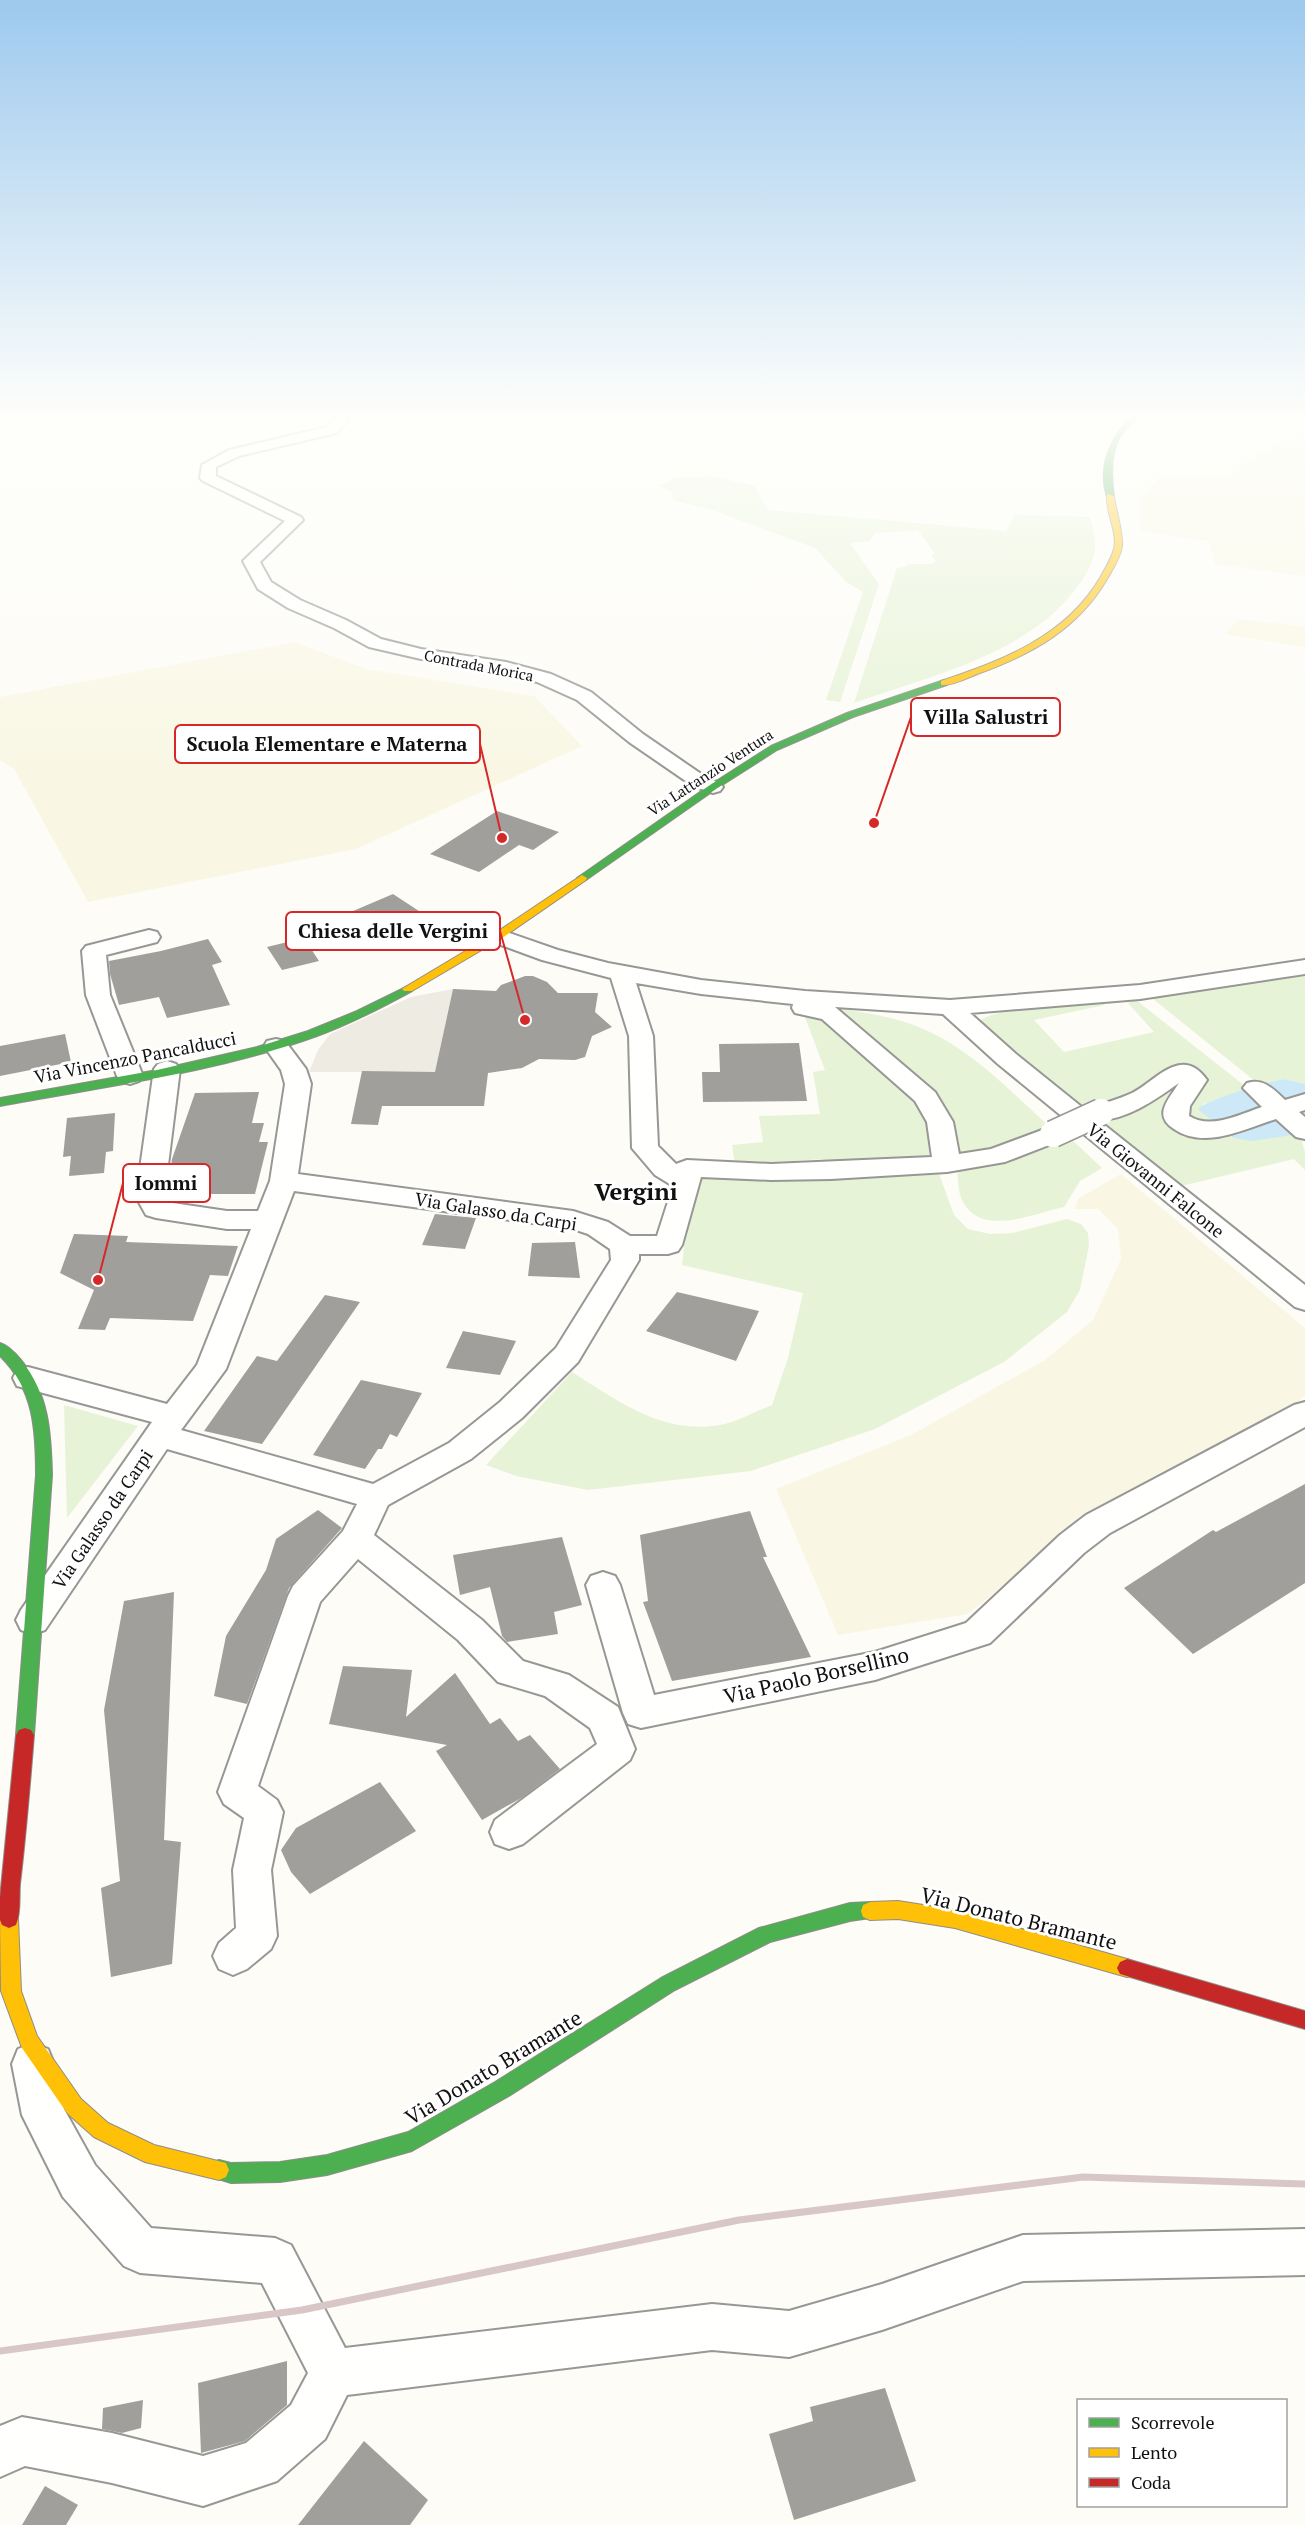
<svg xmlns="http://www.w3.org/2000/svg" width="1305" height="2525" font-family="'PT Serif',serif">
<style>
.farmland{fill:#f9f7e4}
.green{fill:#e7f3d7}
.plaza{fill:#edebe2}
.water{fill:#cde8f7}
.building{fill:#a19f9c}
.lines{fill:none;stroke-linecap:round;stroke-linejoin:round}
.street-casing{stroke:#979795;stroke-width:4}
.fast-casing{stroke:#8e8d8b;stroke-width:2}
.slow-casing{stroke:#8e8d8b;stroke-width:2}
.jam-casing{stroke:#8e8d8b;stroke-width:2}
.street{fill:#fffffe;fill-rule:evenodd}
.fast{fill:#4caf50;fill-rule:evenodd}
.slow{fill:#ffc107;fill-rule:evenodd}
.jam{fill:#c62828;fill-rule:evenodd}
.rail{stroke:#d9c6c7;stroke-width:7}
.street-bridge-casing{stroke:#979795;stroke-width:29;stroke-linecap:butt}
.street-bridge{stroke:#fffffe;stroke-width:26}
.labels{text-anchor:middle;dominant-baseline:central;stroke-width:6;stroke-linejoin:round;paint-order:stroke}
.far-street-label{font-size:15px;fill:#111;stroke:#fff}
.street-label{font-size:18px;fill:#111;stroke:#fff}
.near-street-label{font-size:21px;fill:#111;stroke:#fff}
.district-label{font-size:24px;font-weight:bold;fill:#111;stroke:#fff}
.leader{fill:none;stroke:#d62828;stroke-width:2}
.callout-dot{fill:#d62828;stroke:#fff;stroke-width:2}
.callout{fill:#fff;stroke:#d62828;stroke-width:2}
.callout-label{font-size:20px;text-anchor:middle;font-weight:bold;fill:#111}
</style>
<rect width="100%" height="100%" fill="#fdfcf7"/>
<!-- farmland -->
<path class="farmland" d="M 1305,428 L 1305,576 L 1215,564 L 1209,541 L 1140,531 L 1139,499 L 1158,479 L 1227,476 L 1241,469 L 1244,463 Z
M 1239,619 L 1305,627 L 1305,647 L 1225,634 Z
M 295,642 L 366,669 L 534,696 L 582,746 L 356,849 L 88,902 L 14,769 L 0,760 L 0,697 Z
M 1121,1174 L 1305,1328 L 1305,1395 L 1295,1405 L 1087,1517 L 968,1614 L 838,1635 L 776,1489 L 911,1435 L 1045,1360 L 1093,1320 L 1121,1259 L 1118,1229 L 1098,1209 L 1074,1209 L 1079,1198 Z"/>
<!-- green -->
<path class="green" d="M 711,476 L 755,486 L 768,510 L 1006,531 L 1015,515 L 1090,517 C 1092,526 1095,536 1095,545 C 1096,558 1086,576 1078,586 C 1028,655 931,675 854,703 L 897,568 L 904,567 L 909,564 L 932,564 L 936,561 L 931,555 L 935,554 L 918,530 L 875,533 L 869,541 L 850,543 L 879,584 L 840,702 L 826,700 L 863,592 L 846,582 L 815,548 L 715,511 L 673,500 L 672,492 L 659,486 L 675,478 Z
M 1305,974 L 1305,1084 L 1283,1079 L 1261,1086 L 1152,998 Z
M 1136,1000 L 1250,1090 L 1203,1104 L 1214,1123 L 1184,1121 L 1196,1073 L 1084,1113 L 978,1023 C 991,1006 1075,1004 1100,1002 L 1105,1005 L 1034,1020 L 1064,1052 L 1154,1032 L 1128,1003 Z
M 835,1008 C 862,1012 890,1016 916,1026 C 970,1047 1010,1091 1052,1129 L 996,1153 L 949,1160 L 948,1123 Z
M 803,1012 L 820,1016 L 914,1096 L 933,1123 L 937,1159 L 830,1168 L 822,1159 L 735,1165 L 732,1145 L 763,1142 L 759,1116 L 820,1114 L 813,1072 L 825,1070 Z
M 1184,1076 L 1175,1129 L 1182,1136 L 1198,1139 L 1213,1138 L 1225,1133 L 1300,1135 L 1305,1152 L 1305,1170 L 1294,1159 L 1177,1187 L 1095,1121 Z
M 1070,1138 L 1102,1168 L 1080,1181 L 1064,1207 C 1033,1213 983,1238 963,1202 C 958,1194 958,1179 957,1169 L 1008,1162 L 1054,1141 Z
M 938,1171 L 954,1215 L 968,1229 L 990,1234 L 1012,1233 L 1067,1219 L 1081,1224 L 1088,1233 L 1089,1246 L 1080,1290 L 1067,1312 L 1004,1362 L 875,1429 L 751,1471 L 588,1490 L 516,1476 L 486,1465 L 572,1372 C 618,1401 663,1435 720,1425 C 737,1422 756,1411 772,1405 L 788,1358 L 803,1293 L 682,1265 L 692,1177 L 829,1178 Z
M 64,1405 L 138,1426 L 67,1518 Z"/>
<!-- plaza -->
<path class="plaza" d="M 453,989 L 435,1072 L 309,1072 L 318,1050 L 330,1034 L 411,997 Z"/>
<!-- water -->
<path class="water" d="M 1283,1079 L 1305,1084 L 1305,1133 L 1251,1141 L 1234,1138 L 1198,1109 C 1208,1099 1266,1083 1283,1079 Z"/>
<!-- building -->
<path class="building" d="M 497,811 L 559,832 L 533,850 L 519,845 L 479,872 L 430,854 Z
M 393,894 L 422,913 L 354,942 L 325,923 Z
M 304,938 L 319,961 L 282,970 L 267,947 Z
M 208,939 L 222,962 L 212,965 L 230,1005 L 167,1018 L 159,997 L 119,1005 L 110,974 L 109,961 L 161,951 Z
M 525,976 L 533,976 L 547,982 L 558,993 L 598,993 L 595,1012 L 612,1027 L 592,1036 L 585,1057 L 575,1060 L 539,1059 L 522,1068 L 488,1073 L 484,1106 L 382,1106 L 378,1125 L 351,1124 L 362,1071 L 435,1072 L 453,989 L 496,991 L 501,985 Z
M 65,1034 L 71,1062 L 0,1076 L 0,1046 Z
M 799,1043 L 807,1101 L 703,1102 L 702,1072 L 720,1072 L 719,1044 Z
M 259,1092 L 252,1123 L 264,1123 L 259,1142 L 268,1142 L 255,1194 L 167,1194 L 172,1159 L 195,1093 Z
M 115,1113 L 113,1151 L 106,1152 L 104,1173 L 69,1176 L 71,1156 L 63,1157 L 67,1118 Z
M 435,1214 L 476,1218 L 465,1249 L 422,1245 Z
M 74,1234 L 128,1236 L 126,1242 L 238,1246 L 228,1276 L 210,1275 L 193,1321 L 110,1318 L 105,1330 L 78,1329 L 94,1290 L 60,1273 Z
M 575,1242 L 580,1278 L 528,1276 L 532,1243 Z
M 677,1292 L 759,1311 L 736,1361 L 646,1331 Z
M 325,1295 L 360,1302 L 262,1444 L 204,1431 L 257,1356 L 277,1361 Z
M 463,1331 L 516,1341 L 500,1375 L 446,1368 Z
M 361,1380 L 422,1393 L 397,1437 L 390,1434 L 382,1449 L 378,1449 L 365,1469 L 313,1455 Z
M 1305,1484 L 1305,1583 L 1193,1654 L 1124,1588 L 1213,1530 L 1216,1532 Z
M 318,1510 L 342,1528 L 289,1588 L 247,1704 L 214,1696 L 226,1636 L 266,1570 L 276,1539 Z
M 750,1511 L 767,1557 L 763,1557 L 811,1657 L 672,1681 L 643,1602 L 648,1601 L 640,1535 Z
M 562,1537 L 582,1605 L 554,1612 L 558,1634 L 507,1642 L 502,1636 L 490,1587 L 460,1595 L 453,1555 Z
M 174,1592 L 164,1840 L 181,1842 L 172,1964 L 111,1977 L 101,1888 L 120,1881 L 104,1710 L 124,1601 Z
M 343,1666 L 412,1670 L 406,1717 L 455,1673 L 490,1724 L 500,1718 L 518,1741 L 530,1735 L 560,1769 L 523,1797 L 482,1820 L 436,1751 L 447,1745 L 329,1724 Z
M 380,1782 L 416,1831 L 310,1894 L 291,1872 L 281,1850 L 296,1828 Z
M 287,2361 L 287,2405 L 245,2441 L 201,2453 L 198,2383 Z
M 885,2388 L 916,2481 L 794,2520 L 769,2434 L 813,2421 L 810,2407 Z
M 143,2400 L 141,2428 L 122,2433 L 102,2429 L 103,2408 Z
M 364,2441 L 428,2500 L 410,2525 L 298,2525 Z
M 45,2486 L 78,2505 L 66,2525 L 22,2525 Z"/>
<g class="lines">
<!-- street casing -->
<g class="street-casing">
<path id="street" d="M 333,414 L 347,414 L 348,419 L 337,433 L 239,456 L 216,467 L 216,476 L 301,517 L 303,520 L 260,562 L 271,582 L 300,600 L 346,620 L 381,639 L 421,649 L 506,662 L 551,674 L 591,692 L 643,734 L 707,778 L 720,783 L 723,787 L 720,791 L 713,793 L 693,786 L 629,742 L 577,700 L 537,682 L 499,671 L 421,659 L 369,647 L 334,628 L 288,608 L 258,589 L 243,561 L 285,521 L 203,481 L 200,478 L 202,465 L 229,450 L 327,427 L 334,419 Z
M 498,929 L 558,950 L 608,963 L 701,980 L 805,991 L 950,1000 L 1140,985 L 1305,960 L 1305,974 L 1140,999 L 970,1013 L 1016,1054 L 1088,1112 L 1092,1107 C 1105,1103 1119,1099 1132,1093 C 1156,1081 1182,1044 1207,1080 L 1190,1106 L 1189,1116 C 1211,1130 1240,1114 1262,1107 L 1243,1088 L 1247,1083 C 1264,1078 1273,1089 1285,1100 L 1305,1094 L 1305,1110 L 1299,1112 L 1305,1117 L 1305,1139 L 1296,1137 L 1276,1119 C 1244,1129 1205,1150 1174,1129 C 1152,1115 1169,1099 1179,1083 C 1159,1097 1124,1123 1097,1119 L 1305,1285 L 1305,1310 L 1295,1307 L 998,1064 L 943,1014 L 835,1007 L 935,1092 L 953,1122 L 959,1154 L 991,1149 L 1053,1126 L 1062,1128 L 1066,1134 L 1062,1140 L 1005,1162 L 947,1172 L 831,1179 L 771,1180 L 701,1177 L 682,1245 L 678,1251 L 668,1254 L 639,1254 L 639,1260 L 578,1362 L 522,1418 L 471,1459 L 388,1505 L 374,1535 L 482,1620 L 523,1661 L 569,1675 L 618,1707 L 635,1749 L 630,1760 L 523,1844 L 509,1849 L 495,1844 L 490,1832 L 495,1820 L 597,1744 L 590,1728 L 545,1696 L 498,1682 L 458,1640 L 358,1559 L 320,1602 L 258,1786 L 277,1800 L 283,1812 L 271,1870 L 277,1936 L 271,1949 L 247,1969 L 233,1975 L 219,1969 L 213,1956 L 219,1943 L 236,1928 L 233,1870 L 244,1818 L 224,1804 L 218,1792 L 288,1596 L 293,1586 L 343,1531 L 357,1504 L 167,1449 L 45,1630 L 33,1634 L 21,1630 L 16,1620 L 21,1610 L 152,1422 L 17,1386 L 13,1378 L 17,1370 L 28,1367 L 167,1404 L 197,1365 L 251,1229 L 227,1229 L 156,1218 L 146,1215 L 136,1197 L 154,1069 L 158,1064 L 167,1061 L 176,1064 L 180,1069 L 164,1197 L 166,1202 L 227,1211 L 258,1211 L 270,1181 L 285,1084 L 281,1070 L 264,1046 L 267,1041 L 276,1039 L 285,1041 L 306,1069 L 311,1084 L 298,1174 L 573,1211 L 608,1222 L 630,1236 L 657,1236 L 673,1186 L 655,1175 L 632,1148 L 629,1036 L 611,978 L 542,960 L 490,941 L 487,936 L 490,931 ZM 636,983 L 701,994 L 793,1004 L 792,1008 L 795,1013 L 822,1019 L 915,1101 L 927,1122 L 932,1157 L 771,1164 L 687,1160 L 676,1164 L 658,1146 L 653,1036 ZM 294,1191 L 570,1228 L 588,1234 L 610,1249 L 611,1260 L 556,1348 L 500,1402 L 449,1443 L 373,1484 L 181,1430 L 226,1369 Z
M 149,930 L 157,932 L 160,937 L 157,942 L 106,955 L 110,995 L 143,1076 L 139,1081 L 130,1084 L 121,1081 L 117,1076 L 86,995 L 82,951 L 86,946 Z
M 1305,1402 L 1305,1427 L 1110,1533 L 1084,1553 L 990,1643 L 875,1680 L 641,1728 L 628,1724 L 623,1713 L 586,1585 L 591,1576 L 603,1572 L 615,1576 L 620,1585 L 654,1695 L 875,1652 L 966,1623 L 1060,1535 L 1086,1515 L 1294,1405 Z
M 33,2043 L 48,2049 L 54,2064 L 64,2109 L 95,2165 L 151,2228 L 275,2238 L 291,2245 L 345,2348 L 712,2304 L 789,2311 L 882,2284 L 1023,2235 L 1305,2229 L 1305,2275 L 1023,2281 L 882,2330 L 789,2357 L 712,2350 L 347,2395 L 325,2439 L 277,2481 L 203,2506 L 112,2483 L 25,2466 L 0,2477 L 0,2426 L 22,2417 L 112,2433 L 203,2456 L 246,2443 L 291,2405 L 308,2373 L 262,2283 L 140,2273 L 124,2266 L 63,2197 L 22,2115 L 12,2064 L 18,2049 Z"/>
</g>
<!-- fast casing -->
<g class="fast-casing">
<path id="fast" d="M 1134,414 L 1141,414 C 1135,421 1127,427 1121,435 C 1110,453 1111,476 1114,496 L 1107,498 C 1097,465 1111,436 1134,414 Z
M 944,680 L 948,683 L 947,685 L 853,717 L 777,750 L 716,789 L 586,880 L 582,881 L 577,878 L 710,785 L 771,746 L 847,713 Z
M 408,986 L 412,987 L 412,991 C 381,1008 350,1024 317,1036 C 215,1073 106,1086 0,1106 L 0,1098 L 157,1070 L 257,1047 L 308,1031 L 357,1011 Z
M 0,1343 C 8,1345 16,1354 21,1360 C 49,1394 51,1433 52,1475 L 34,1735 L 31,1740 L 25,1742 L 19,1740 L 16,1735 L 36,1475 C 36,1430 34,1389 0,1356 Z
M 870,1902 L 877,1905 L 879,1911 L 877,1917 L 850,1921 L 770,1942 L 675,1990 L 509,2096 L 412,2151 L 327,2175 L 280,2182 L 231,2183 L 212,2177 L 209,2170 L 212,2163 L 219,2160 L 231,2163 L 280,2162 L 327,2155 L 408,2132 L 495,2082 L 661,1978 L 759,1928 L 850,1903 Z"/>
</g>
<!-- slow casing -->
<g class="slow-casing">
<path id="slow" d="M 1107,494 L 1114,496 C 1116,512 1123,530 1122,546 C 1121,557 1112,570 1107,579 C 1078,629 1032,654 980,673 C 969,677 953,686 941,685 L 941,681 C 1003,660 1065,637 1100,578 C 1105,569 1111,559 1114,549 C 1118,531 1105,512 1107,494 Z
M 582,875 L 587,878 L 586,880 L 502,938 L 412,991 L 404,991 L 402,989 L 494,934 Z
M 898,1901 L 955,1910 L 1127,1959 L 1134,1962 L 1137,1968 L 1134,1974 L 1127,1977 L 955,1928 L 898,1919 L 870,1920 L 863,1917 L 861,1911 L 863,1905 L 870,1902 Z
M 9,1910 L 16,1913 L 18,1919 L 21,1991 L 37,2036 L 81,2099 L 108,2123 L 154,2145 L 226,2163 L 229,2170 L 226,2177 L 219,2180 L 145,2162 L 94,2137 L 67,2113 L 22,2048 L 1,1991 L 0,1918 L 2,1913 Z"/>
</g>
<!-- jam casing -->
<g class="jam-casing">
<path id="jam" d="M 25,1728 L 31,1730 L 34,1735 C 30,1785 26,1834 20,1884 C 19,1897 21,1913 16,1925 L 9,1928 L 2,1925 L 0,1920 L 0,1898 L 16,1735 L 19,1730 Z
M 1127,1959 L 1305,2011 L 1305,2029 L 1120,1974 L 1117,1968 L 1120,1962 Z"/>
</g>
<!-- street -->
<use href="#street" class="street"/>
<!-- fast -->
<use href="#fast" class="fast"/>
<!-- slow -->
<use href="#slow" class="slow"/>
<!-- jam -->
<use href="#jam" class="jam"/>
<!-- rail -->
<path class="rail" d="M 0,2351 L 302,2310 L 739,2220 L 1083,2177 L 1305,2184"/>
<!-- street-bridge casing -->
<g class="street-bridge-casing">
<path id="street-bridge" d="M 1053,1134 L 1101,1112"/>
</g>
<!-- street-bridge -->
<use href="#street-bridge" class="street-bridge"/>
</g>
<!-- sky -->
<linearGradient id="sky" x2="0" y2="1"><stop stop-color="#9dc9ee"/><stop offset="0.54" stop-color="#fefefb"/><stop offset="1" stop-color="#fefefb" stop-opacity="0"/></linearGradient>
<rect width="1305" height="768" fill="url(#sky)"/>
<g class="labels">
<!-- far-street labels -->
<g class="far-street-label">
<text transform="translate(479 665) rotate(11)">Contrada Morica</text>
<text transform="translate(710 772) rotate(-33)">Via Lattanzio Ventura</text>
</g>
<!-- street labels -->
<g class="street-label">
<text transform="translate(135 1057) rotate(-11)">Via Vincenzo Pancalducci</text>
<text transform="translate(1156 1180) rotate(39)">Via Giovanni Falcone</text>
<text transform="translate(496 1211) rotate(9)">Via Galasso da Carpi</text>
<text transform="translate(102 1519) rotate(-56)">Via Galasso da Carpi</text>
</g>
<!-- near-street labels -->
<g class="near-street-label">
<text transform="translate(816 1675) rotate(-13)">Via Paolo Borsellino</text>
<text transform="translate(1019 1918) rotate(14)">Via Donato Bramante</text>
<text transform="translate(493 2067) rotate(-31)">Via Donato Bramante</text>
</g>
<!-- district labels -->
<g class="district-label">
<text x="636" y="1191">Vergini</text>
</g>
</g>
<!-- callouts -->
<path class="leader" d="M874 823L911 717M502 838L480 744M525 1020L500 931M98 1280L123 1183"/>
<g class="callout-dot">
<circle cx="874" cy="823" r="6"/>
<circle cx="502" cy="838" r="6"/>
<circle cx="525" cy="1020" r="6"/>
<circle cx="98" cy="1280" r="6"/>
</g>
<g class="callout">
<rect x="911" y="698" width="149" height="38" rx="6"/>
<rect x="175" y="725" width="305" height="38" rx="6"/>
<rect x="286" y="912" width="214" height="38" rx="6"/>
<rect x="123" y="1164" width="87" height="38" rx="6"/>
</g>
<g class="callout-label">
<text x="986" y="724">Villa Salustri</text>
<text x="327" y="751">Scuola Elementare e Materna</text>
<text x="393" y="938">Chiesa delle Vergini</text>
<text x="166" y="1190">Iommi</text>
</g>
<!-- legend -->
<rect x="1077" y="2399" width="210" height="108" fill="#ffffff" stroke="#a0a0a0" stroke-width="1.5"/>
<rect x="1089" y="2418" width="30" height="9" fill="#4caf50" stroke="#a0a0a0" stroke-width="1.5"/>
<text x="1131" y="2429" font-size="18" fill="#111111">Scorrevole</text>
<rect x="1089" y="2448" width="30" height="9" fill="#ffc107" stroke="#a0a0a0" stroke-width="1.5"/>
<text x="1131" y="2459" font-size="18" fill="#111111">Lento</text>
<rect x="1089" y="2478" width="30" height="9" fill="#c62828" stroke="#a0a0a0" stroke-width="1.5"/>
<text x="1131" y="2489" font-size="18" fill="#111111">Coda</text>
</svg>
